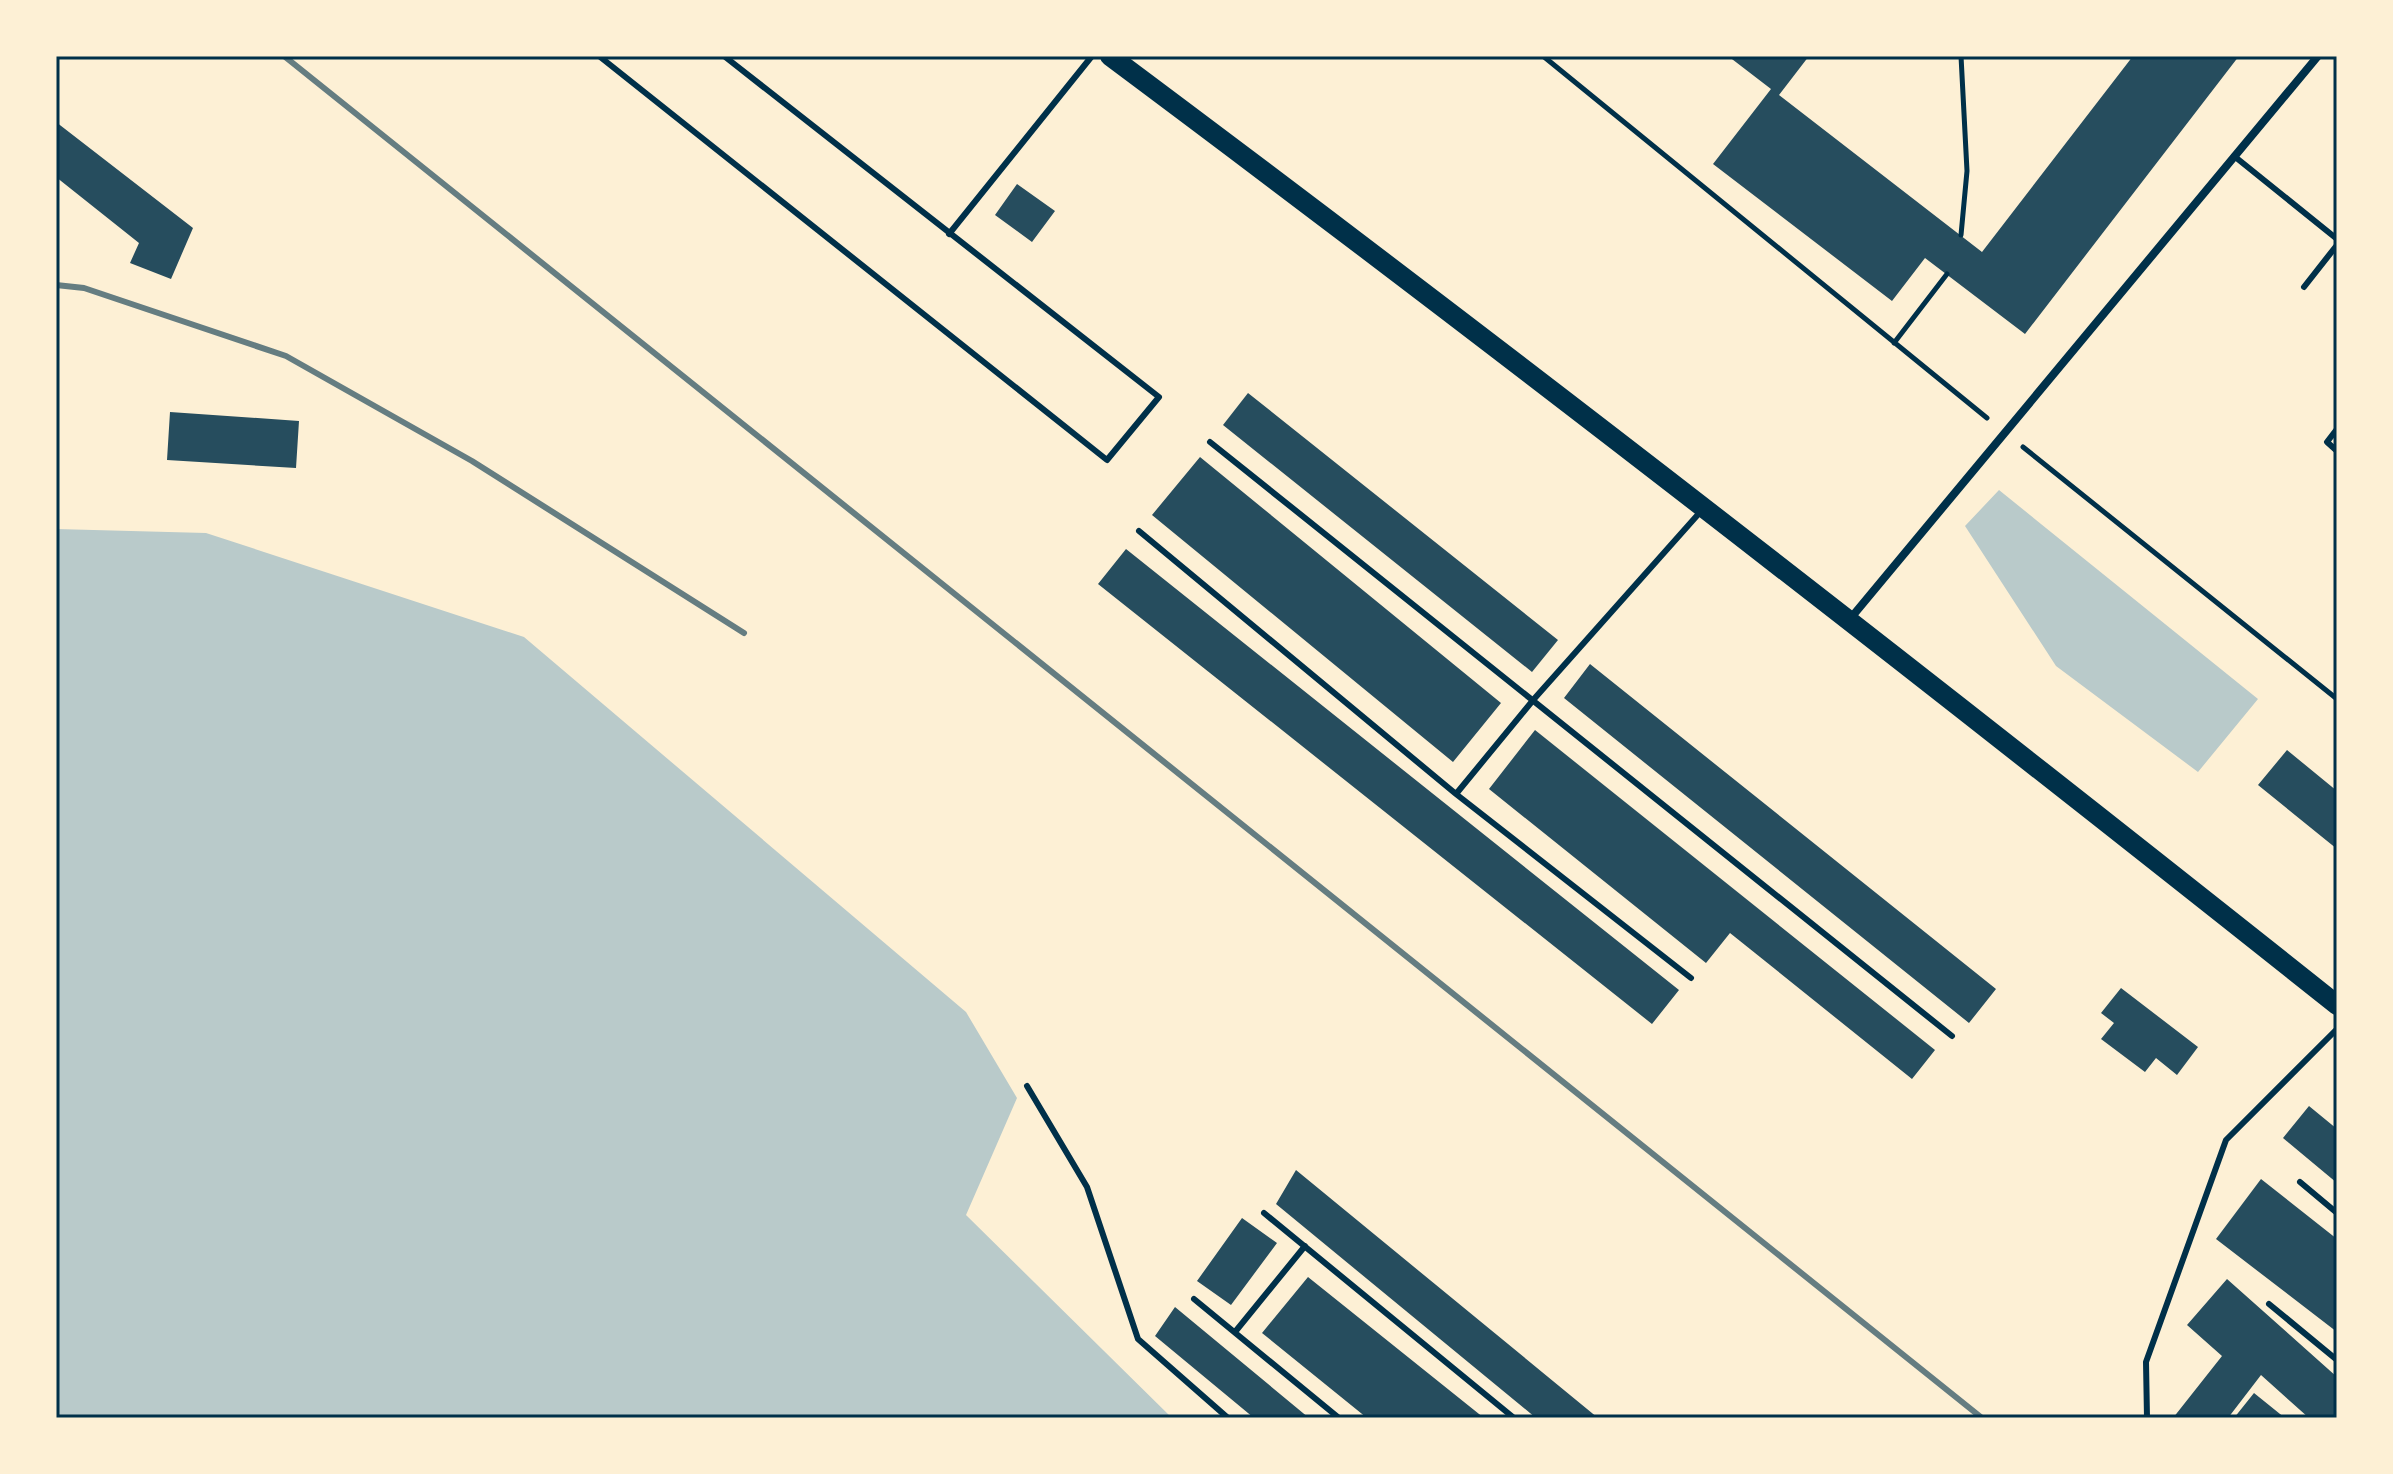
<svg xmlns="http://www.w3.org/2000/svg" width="2393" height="1474" font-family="Commissioner,sans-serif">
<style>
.green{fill:#b9caca}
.building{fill:#264d5e}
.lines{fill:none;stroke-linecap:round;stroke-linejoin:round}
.path{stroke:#003049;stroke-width:5}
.service{stroke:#003049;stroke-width:6}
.minor{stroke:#003049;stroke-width:8}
.primary{stroke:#003049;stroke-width:20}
.rail{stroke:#657d81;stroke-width:6}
.neatline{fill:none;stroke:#003049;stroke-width:3}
</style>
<rect width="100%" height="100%" fill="#fdf0d5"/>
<!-- green -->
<path class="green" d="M 1999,490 L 2258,699 L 2198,772 L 2056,666 L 1965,526 Z
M 56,529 L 206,533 L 524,637 L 966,1012 L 1017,1098 L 966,1215 L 1172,1418 L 56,1418 Z"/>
<!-- building -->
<path class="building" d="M 1728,56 L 1809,56 L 1779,95 L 1982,252 L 2133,56 L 2239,56 L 2025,334 L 1925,258 L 1892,301 L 1713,164 L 1771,89 Z
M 56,122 L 193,228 L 171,279 L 130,263 L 139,243 L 56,177 Z
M 1017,184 L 1055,211 L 1032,242 L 995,215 Z
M 1248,393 L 1558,640 L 1532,672 L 1223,425 Z
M 170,412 L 299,421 L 296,468 L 167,460 Z
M 1200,457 L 1501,703 L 1453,762 L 1152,515 Z
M 1126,549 L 1679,990 L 1652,1024 L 1098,584 Z
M 1590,664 L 1996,989 L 1969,1023 L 1564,698 Z
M 1535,730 L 1935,1050 L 1912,1079 L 1730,933 L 1706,963 L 1489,789 Z
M 2287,750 L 2337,791 L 2337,849 L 2258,785 Z
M 2121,988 L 2198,1047 L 2177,1075 L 2156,1058 L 2145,1072 L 2101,1039 L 2114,1023 L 2101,1013 Z
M 2309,1106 L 2337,1129 L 2337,1183 L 2283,1138 Z
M 1296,1170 L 1598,1418 L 1536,1418 L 1276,1204 Z
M 2261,1179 L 2337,1239 L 2337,1332 L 2216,1239 Z
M 1242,1218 L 1277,1243 L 1231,1305 L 1197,1281 Z
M 1308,1277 L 1484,1418 L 1367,1418 L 1262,1333 Z
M 2227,1279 L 2337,1377 L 2337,1418 L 2309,1418 L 2261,1375 L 2228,1418 L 2173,1418 L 2222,1356 L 2187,1325 Z
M 1175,1307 L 1309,1418 L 1254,1418 L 1155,1336 Z
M 2254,1393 L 2285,1418 L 2234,1418 Z"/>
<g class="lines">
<!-- path -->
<path class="path" d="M 1543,56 L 1987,418
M 1961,235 L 1967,171 L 1961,56
M 1894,343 L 1947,274
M 2023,447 L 2337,699"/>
<!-- service -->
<path class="service" d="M 599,56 L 1107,460 L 1159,397 L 724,56
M 2234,156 L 2337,239
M 949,234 L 1092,56
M 2304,287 L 2337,245
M 2337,429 L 2327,442 L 2337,451
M 1210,442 L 1952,1036
M 1139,531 L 1456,794 L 1691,978
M 1456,794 L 1534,699 L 1702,510
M 1027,1086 L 1087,1187 L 1138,1339 L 1228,1418
M 2300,1182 L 2337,1213
M 1264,1213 L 1514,1418
M 1194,1299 L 1339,1418
M 2269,1304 L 2337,1360
M 1235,1332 L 1305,1246
M 2147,1418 L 2146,1362 L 2226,1140 L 2337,1029"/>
<!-- minor -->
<path class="minor" d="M 1850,619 L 2318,56"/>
<!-- primary -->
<path class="primary" d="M 1110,56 C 1524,365 1932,683 2337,1005"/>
<!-- rail -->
<path class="rail" d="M 284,56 L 1982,1418
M 56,285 L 84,288 L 286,356 L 472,461 L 744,633"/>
</g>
<!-- border -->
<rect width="2393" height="1474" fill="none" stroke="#fdf0d5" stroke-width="116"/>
<rect x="58" y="58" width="2277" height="1358" class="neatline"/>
</svg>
